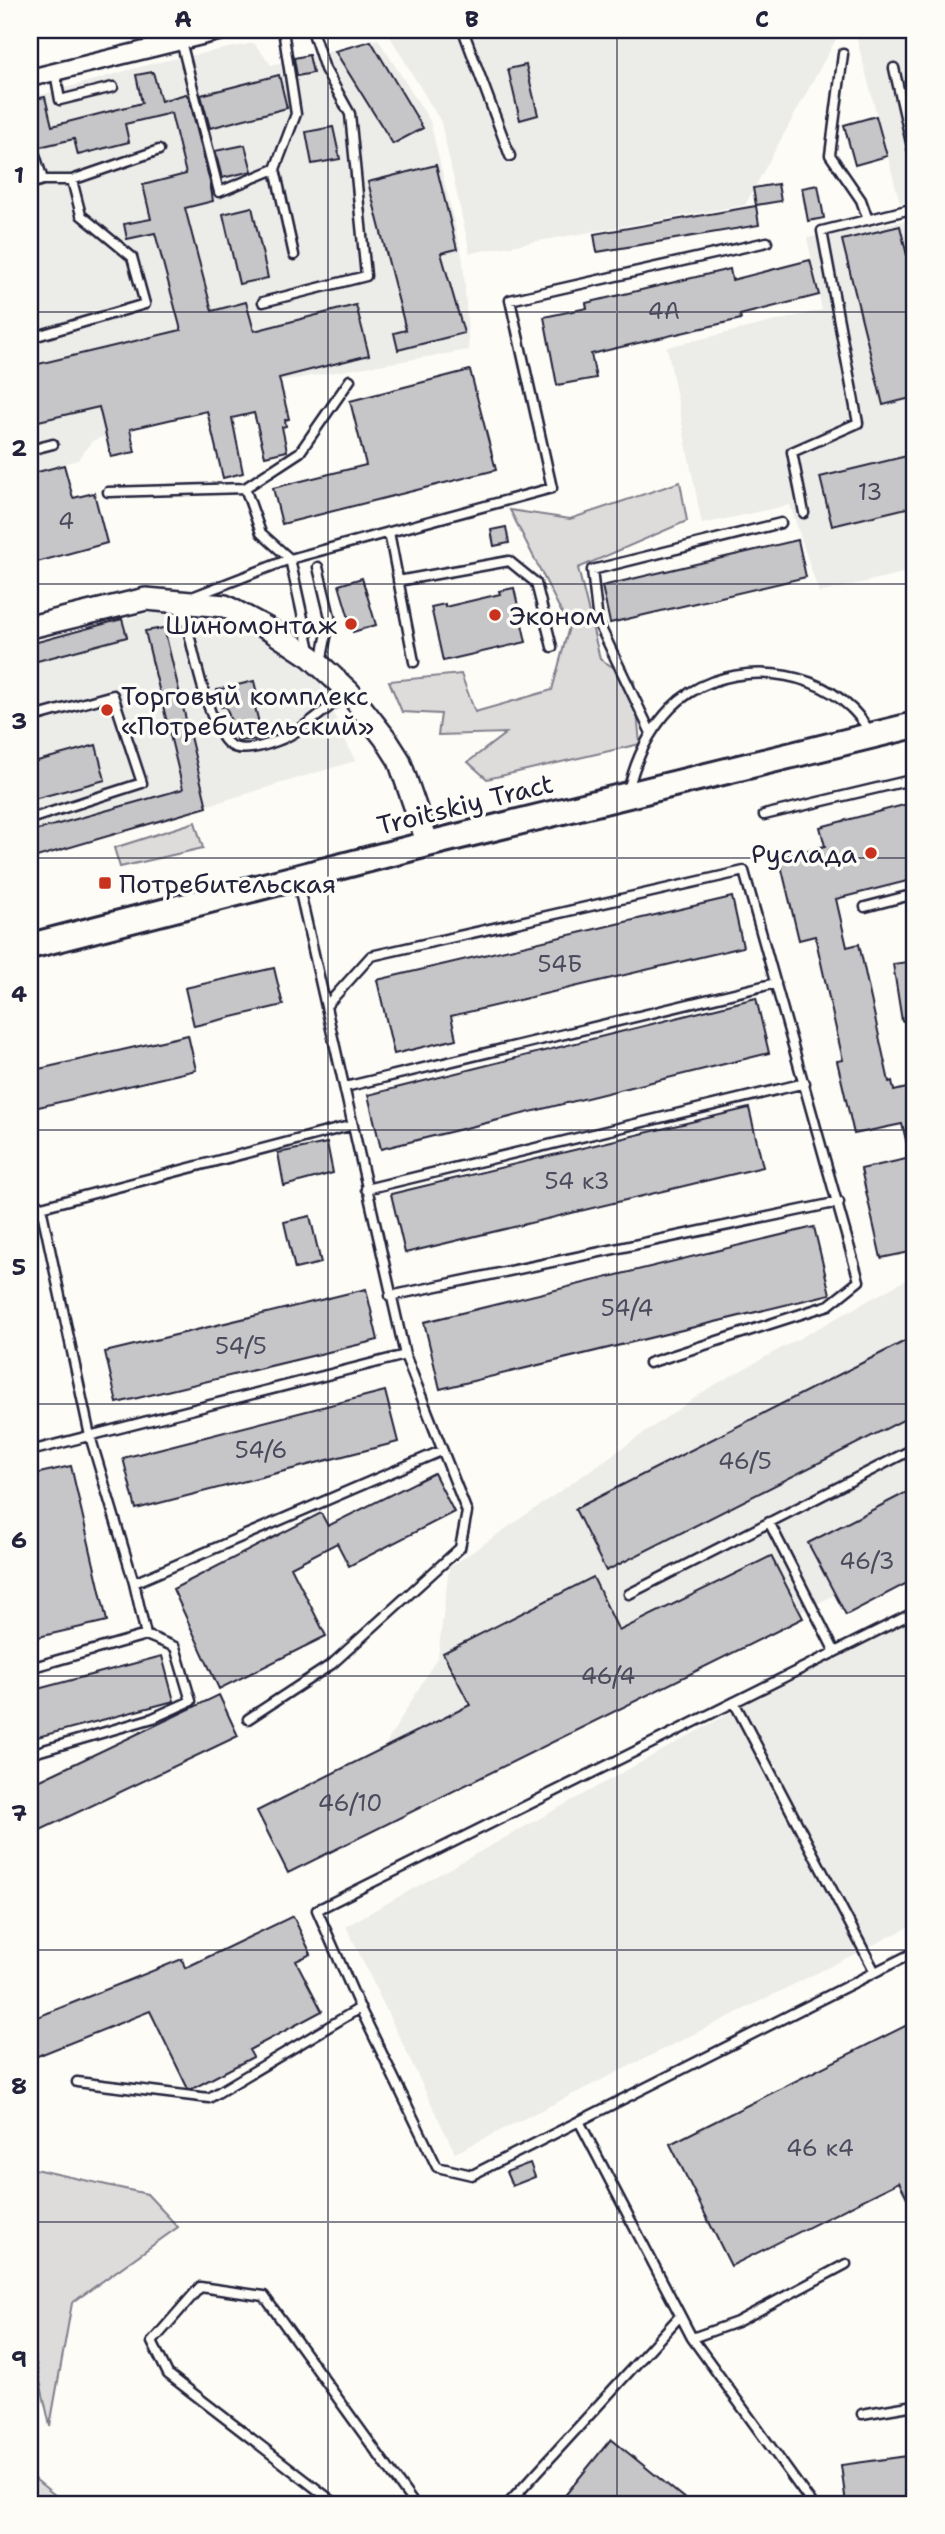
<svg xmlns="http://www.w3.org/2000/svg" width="945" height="2534" font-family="'Shantell Sans',sans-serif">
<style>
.built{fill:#ecece9}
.green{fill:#dddcdb;stroke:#807f8b;stroke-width:2}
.building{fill:#c6c6c8;stroke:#22223b;stroke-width:2}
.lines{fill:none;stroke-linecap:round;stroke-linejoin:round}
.lane-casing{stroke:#22223b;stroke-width:13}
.street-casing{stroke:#22223b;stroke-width:21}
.secondary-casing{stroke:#22223b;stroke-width:26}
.primary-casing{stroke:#22223b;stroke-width:30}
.lane{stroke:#fdfcf7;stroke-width:8}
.street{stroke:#fdfcf7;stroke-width:16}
.secondary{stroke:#fdfcf7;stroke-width:21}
.primary{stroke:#fdfcf7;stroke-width:24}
.grid{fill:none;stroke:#22223b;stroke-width:2;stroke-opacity:0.55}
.poi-dot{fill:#c8321e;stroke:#fdfcf7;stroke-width:2.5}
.labels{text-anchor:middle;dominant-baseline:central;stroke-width:7;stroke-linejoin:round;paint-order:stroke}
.number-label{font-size:23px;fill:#4b4b5e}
.poi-label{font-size:26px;fill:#22223b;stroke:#fdfcf7;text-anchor:start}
.street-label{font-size:26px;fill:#22223b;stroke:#fdfcf7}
.neatline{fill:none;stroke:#22223b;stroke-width:2.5}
.grid-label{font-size:23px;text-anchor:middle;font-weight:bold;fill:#22223b}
</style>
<rect width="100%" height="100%" fill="#fdfcf7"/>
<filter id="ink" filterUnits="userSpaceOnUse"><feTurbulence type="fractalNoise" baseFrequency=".0143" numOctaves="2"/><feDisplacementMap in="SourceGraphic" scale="14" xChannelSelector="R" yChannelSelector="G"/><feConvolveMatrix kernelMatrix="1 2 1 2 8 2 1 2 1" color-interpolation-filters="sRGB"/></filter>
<g filter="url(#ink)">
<!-- built -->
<path class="built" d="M 386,30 L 841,30 L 745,205 L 470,253 L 441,122 Z
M 879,30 L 915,30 L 915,199 L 900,203 L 856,36 Z
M 378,39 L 430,121 L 463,260 L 469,350 L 244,387 L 92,441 L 78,460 L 30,473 L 30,127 L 35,125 L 30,98 L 154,63 L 254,43 L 271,65 Z
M 915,219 L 915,570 L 819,593 L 790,505 L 702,524 L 667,347 L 822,310 L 807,238 Z
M 160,610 L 233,623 L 315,673 L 355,761 L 30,859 L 30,644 Z
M 915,1275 L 915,1554 L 319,1857 L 438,1656 L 449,1568 L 709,1388 Z
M 915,1610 L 915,1924 L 455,2153 L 346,1926 Z"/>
<!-- green -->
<path class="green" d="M 680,482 L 687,521 L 578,568 L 600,659 L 634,680 L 640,744 L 487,779 L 468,762 L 506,733 L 438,735 L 441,714 L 402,712 L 389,681 L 461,674 L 475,712 L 552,690 L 569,627 L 510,510 L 570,519 Z
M 195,822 L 203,848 L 120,867 L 114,848 Z
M 30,2168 L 147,2194 L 178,2227 L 72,2303 L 50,2426 L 30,2336 Z
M 30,2475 L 66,2504 L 30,2504 Z"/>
<!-- building -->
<path class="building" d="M 371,41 L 423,128 L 393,144 L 335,51 Z
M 309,55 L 313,73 L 297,76 L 294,58 Z
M 526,65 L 538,115 L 520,120 L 508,69 Z
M 153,72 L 161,101 L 186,94 L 189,98 L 210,182 L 213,201 L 185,208 L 212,311 L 246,302 L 254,331 L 356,305 L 369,355 L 279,378 L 289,419 L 285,420 L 286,426 L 282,427 L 287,451 L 265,456 L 254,413 L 232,418 L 243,473 L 223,478 L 207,411 L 130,429 L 135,452 L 111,457 L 99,407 L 30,423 L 30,366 L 181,330 L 155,233 L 127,239 L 124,224 L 151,219 L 143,185 L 186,174 L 171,113 L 125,124 L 129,142 L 78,155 L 74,139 L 39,147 L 35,135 L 30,133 L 30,100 L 45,97 L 52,126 L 142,103 L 136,75 Z
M 279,75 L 287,108 L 210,128 L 201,95 Z
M 876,116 L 887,156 L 855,165 L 844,125 Z
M 333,127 L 340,159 L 312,164 L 306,132 Z
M 245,145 L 252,171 L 222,178 L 215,151 Z
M 436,165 L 457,249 L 441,253 L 464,333 L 398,350 L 394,333 L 406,330 L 368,182 Z
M 778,184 L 781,201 L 756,205 L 753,188 Z
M 818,185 L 824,218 L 808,221 L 802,188 Z
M 756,206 L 759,225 L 597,252 L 594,234 Z
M 252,207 L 268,278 L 239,284 L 223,214 Z
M 900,226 L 915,289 L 915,397 L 883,405 L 842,240 Z
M 810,260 L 819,295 L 740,315 L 741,319 L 591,354 L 596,378 L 557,385 L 544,317 L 587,308 L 586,303 L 730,269 L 732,280 Z
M 470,370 L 496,470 L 282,524 L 273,488 L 366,465 L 350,401 Z
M 915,454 L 915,506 L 832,526 L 820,477 Z
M 64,465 L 73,498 L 94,493 L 107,543 L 30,564 L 30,474 Z
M 506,527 L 509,543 L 494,546 L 491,530 Z
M 798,540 L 806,577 L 610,623 L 602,586 Z
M 362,578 L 376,625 L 353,632 L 339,585 Z
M 514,588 L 526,642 L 443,661 L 431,607 L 445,604 L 445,607 L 500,594 L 499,591 Z
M 122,619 L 127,637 L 30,663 L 30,644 Z
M 164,628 L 207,807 L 30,859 L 30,832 L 183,789 L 145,631 Z
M 254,681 L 258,698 L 253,699 L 263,739 L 237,741 L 226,706 L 221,707 L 217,690 Z
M 96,745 L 105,780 L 30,800 L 30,763 Z
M 915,802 L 915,879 L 836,899 L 847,947 L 859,944 L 889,1082 L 892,1081 L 894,1091 L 915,1086 L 915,1155 L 910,1156 L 902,1124 L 854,1134 L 837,1061 L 843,1060 L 815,936 L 799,940 L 779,857 L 825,846 L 820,827 Z
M 732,897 L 743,947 L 451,1016 L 456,1039 L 394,1054 L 377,980 Z
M 915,961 L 915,1019 L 902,1021 L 893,964 Z
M 274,968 L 283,1005 L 194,1026 L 185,988 Z
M 756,998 L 769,1053 L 381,1149 L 368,1095 Z
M 188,1035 L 196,1070 L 30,1109 L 30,1071 Z
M 749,1108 L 763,1167 L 405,1253 L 391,1194 Z
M 327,1143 L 333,1173 L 284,1186 L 278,1153 Z
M 915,1157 L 915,1251 L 881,1258 L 861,1169 Z
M 310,1216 L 321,1263 L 295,1269 L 284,1222 Z
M 814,1227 L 830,1294 L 440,1389 L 424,1322 Z
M 366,1289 L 378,1340 L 117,1403 L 105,1352 Z
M 915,1336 L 915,1414 L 606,1571 L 575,1509 Z
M 385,1391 L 398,1442 L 136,1509 L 123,1458 Z
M 71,1466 L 107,1621 L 30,1639 L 30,1475 Z
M 434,1473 L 454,1512 L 349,1566 L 337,1543 L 291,1567 L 326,1636 L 219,1689 L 173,1589 L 321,1513 L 328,1526 Z
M 915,1488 L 915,1579 L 846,1615 L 808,1543 Z
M 771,1556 L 803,1618 L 288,1873 L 257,1811 L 470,1705 L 443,1653 L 593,1577 L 619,1631 Z
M 162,1656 L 174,1701 L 30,1739 L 30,1691 Z
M 219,1695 L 238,1736 L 30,1835 L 30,1785 Z
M 293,1916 L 311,1954 L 296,1961 L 322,2011 L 249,2050 L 253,2057 L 192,2089 L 188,2089 L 150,2011 L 30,2059 L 30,2020 L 182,1959 L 185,1968 Z
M 915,2021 L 915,2213 L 899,2182 L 731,2266 L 670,2144 Z
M 530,2163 L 535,2177 L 512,2186 L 506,2172 Z
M 611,2439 L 691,2504 L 558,2504 Z
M 915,2455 L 915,2504 L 846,2504 L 841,2465 Z"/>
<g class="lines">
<!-- lane casing -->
<g class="lane-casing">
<path id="lane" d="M 463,30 L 510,156
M 181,41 L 219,192 L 275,169 L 294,255
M 843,54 L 830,155 L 861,200 L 868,220
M 894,68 L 915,160
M 55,72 L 60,100 L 113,87
M 30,139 L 43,180
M 275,169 L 296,114 L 283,30
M 72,180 L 159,150
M 30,184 L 43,180 L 72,180 L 81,215 L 132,257 L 145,304 L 30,338
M 263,302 L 366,276 L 350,114 L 325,69 L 312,30
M 30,450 L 53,444
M 108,492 L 245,488
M 804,513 L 792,452 L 858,423 L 822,231 L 915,208
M 389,532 L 414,662
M 318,567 L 330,617 L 321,663
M 398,581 L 509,561 L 536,583 L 552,647
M 192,597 L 290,559 L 261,533 L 245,488 L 300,452 L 350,380
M 182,603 C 189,631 208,732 230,745 C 242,753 264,746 277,741 C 302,732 326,708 349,692
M 310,650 L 290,559 L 552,488 L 510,300 L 767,242
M 30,718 L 113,695 L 142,783 L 30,819
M 651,733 L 598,622 L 592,570 L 781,523
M 628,792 C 635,760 648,732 671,708 C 716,661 806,663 851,708 C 859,715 865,725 871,733
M 764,815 L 915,779
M 865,907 L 915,894
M 326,1006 L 371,956 L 744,871 L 859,1281 L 829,1305 L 649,1363
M 914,1060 L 915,1059
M 345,1087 L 776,983
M 366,1189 L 805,1083
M 30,1198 L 41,1207 L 90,1436 L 134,1583 L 146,1635 L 30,1668
M 30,1210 L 353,1125
M 390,1296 L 839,1202
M 30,1451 L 405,1355
M 769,1522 L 835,1652
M 134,1583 L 441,1451
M 629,1594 L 915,1448
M 915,1612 L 317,1910 L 360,2008 L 437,2167 L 472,2175 L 915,1952
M 734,1702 L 875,1972
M 248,1719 L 332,1664 L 460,1548 L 467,1512 L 405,1355 L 297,879
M 30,1754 L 153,1718 L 191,1701 L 175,1647 L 146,1635
M 77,2082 L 209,2098 L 360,2008
M 579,2121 L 692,2338 L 737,2322 L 846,2264
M 692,2338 L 812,2504
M 862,2414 L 915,2405
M 336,2504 L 168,2374 L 152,2342 L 200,2287 L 264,2296 L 414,2504
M 508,2504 L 680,2316"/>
</g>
<!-- street casing -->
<g class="street-casing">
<path id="street" d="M 30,78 L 226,30"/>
</g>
<!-- secondary casing -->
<g class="secondary-casing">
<path id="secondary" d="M 30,627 L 146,599 L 225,606 L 270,630 L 311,657 L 349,692 L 385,738 L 399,760 L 428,844"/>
</g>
<!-- primary casing -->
<g class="primary-casing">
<path id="primary" d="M 30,946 L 428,844 L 915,725"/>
</g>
<!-- lane -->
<use href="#lane" class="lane"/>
<!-- street -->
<use href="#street" class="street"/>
<!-- secondary -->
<use href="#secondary" class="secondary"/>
<!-- primary -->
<use href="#primary" class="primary"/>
</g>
</g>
<!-- grid -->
<path class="grid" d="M 328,30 L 328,2504M 617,30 L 617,2504M 30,312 L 915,312M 30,584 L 915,584M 30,858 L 915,858M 30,1130 L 915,1130M 30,1404 L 915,1404M 30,1676 L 915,1676M 30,1950 L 915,1950M 30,2222 L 915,2222"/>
<!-- markers -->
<g class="poi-dot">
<circle cx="495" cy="615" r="7"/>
<circle cx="351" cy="624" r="7"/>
<circle cx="107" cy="710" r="7"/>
<circle cx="871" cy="853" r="7"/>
<rect x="98" y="876" width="14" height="14" rx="3.5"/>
</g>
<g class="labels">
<!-- number labels -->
<g class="number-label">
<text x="664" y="311">4А</text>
<text x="870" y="492">13</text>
<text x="66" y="521">4</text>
<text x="560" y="964">54Б</text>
<text x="577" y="1181">54 к3</text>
<text x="627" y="1308">54/4</text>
<text x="241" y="1346">54/5</text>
<text x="261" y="1450">54/6</text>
<text x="745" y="1461">46/5</text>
<text x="867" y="1561">46/3</text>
<text x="608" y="1676">46/4</text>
<text x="350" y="1803">46/10</text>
<text x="820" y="2148">46 к4</text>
</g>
<!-- poi labels -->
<g class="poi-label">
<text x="509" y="615">Эконом</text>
<text x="337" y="624" text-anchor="end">Шиномонтаж</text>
<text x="121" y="695">Торговый комплекс<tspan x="121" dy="30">«Потребительский»</tspan></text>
<text x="857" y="853" text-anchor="end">Руслада</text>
<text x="119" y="883">Потребительская</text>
</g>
<!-- street labels -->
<g class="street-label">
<text transform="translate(465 804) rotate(-14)">Troitskiy Tract</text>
</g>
</g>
<!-- margin -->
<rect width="945" height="2534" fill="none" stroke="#fdfcf7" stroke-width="77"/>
<rect x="38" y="38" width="868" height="2458" class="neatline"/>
<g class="grid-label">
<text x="183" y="27">A</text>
<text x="472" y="27">B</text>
<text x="762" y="27">C</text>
<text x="19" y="183">1</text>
<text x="19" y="456">2</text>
<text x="19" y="729">3</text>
<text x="19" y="1002">4</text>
<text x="19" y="1275">5</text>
<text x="19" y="1548">6</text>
<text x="19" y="1821">7</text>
<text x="19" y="2094">8</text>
<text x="19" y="2367">9</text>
</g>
</svg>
